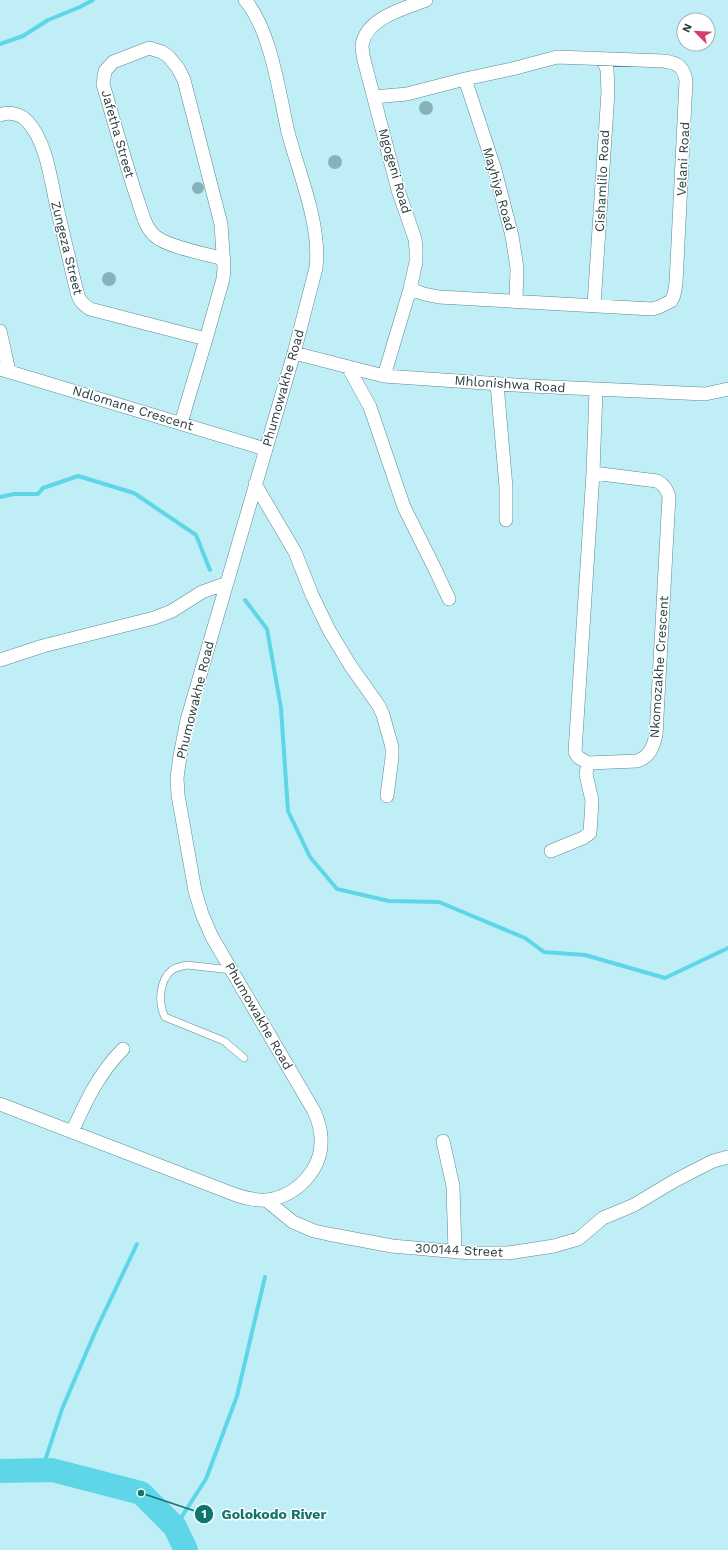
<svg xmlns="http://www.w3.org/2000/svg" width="728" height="1550" font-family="'Work Sans',sans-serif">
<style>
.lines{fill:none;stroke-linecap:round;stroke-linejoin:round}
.stream{stroke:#5ed6e8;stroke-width:4}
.river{stroke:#5ed6e8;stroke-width:24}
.building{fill:#86b3bb}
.service-casing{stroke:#5d8990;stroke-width:8}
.minor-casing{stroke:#5d8990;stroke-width:14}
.service{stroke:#fff;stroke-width:7}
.minor{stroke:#fff;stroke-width:13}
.labels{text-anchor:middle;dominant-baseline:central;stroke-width:3;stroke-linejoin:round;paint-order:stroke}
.street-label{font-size:13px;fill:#293c3f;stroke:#fff}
.leader{fill:none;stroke:#0f766e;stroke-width:1.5}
.callout-dot{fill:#0f766e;stroke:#fff;stroke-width:1.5}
.mark-label{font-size:12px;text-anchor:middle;font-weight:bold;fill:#fff}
.callout-label{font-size:14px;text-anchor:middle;font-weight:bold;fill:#0f766e;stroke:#fff;stroke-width:3;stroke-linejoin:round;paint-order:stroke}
</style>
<rect width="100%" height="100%" fill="#bfeef6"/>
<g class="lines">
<!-- stream -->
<path class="stream" d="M 0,44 L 23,36 L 48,20 L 80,7 L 93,0
M 0,497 L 14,494 L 38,494 L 43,488 L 78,476 L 134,493 L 196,535 L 210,570
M 245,600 L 267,629 L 281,708 L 288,811 L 310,857 L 337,889 L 389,901 L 439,902 L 525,938 L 544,952 L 585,955 L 665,978 L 728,948
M 42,1470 L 62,1409 L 96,1330 L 137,1244
M 175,1527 L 206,1479 L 237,1396 L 265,1277"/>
<!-- river -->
<path class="river" d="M 0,1471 L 52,1470 L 141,1493 L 175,1527 L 186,1550"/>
</g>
<!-- building -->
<path class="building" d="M419 108a7 7 0 1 1 14 0a7 7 0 1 1-14 0Z
M328 162a7 7 0 1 1 14 0a7 7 0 1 1-14 0Z
M192 188a6 6 0 1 1 12 0a6 6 0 1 1-12 0Z
M102 279a7 7 0 1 1 14 0a7 7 0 1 1-14 0Z"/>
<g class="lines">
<!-- service casing -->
<g class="service-casing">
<path id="service" d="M 231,970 L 187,965 C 182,966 176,967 172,970 C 159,980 158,1004 165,1017 L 224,1041 L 244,1058"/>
</g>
<!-- minor casing -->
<g class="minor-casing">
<path id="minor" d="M 465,79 L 495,170 L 512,236 L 517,268 L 516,301
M 374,97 L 407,94 L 465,79 L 512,69 L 557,57 L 664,61 C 678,63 684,67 686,81 L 676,283 L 674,295 L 671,301 L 659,307 L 652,309 L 439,297 L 424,294 L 410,289
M 0,115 C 9,111 21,114 28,122 C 47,143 51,182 57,208 C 64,236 70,264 77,292 C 79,301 83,304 90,309 L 206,339
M 594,305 L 608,92 L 607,69 L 602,59
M 0,331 L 9,371
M 294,353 L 384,376 L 530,386 L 705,394 L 728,389
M 348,367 L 370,407 L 404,507 L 434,567 L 449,599
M 0,369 L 265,449
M 384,376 L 410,289 L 416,262 L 416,249 L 415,239 L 398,190 L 364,60 C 363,55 362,50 362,45 C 367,17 404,9 426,0
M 497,384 L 506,487 L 506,520
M 181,423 L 206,339 L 223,279 L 224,268 L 221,224 L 184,80 L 178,68 L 168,56 L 162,52 L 149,48 L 113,62 L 105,71 L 103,84 C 114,121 124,158 136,195 C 141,208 144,227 155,236 C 167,247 207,254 224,259
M 593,473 L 657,481 C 664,485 666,488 669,496 L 656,735 C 653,747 650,757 637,761 L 588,763 L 578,757 L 575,752 L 593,473 L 596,390
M 255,484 L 295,552 L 312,595 L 329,630 L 350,665 L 379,706 L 383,715 L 392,747 L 392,757 L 387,796
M 0,660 L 43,646 L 154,618 L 172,611 L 202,592 L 227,583
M 551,851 L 583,838 L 590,833 L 592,801 L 586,774 L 588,763
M 0,1104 L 236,1195 C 246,1198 256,1201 267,1200 C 297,1196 323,1169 321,1138 C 321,1128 318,1120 314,1111 L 212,937 L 202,914 L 195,891 L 178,795 L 177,778 L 180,756 L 187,720 L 294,353 L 316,268 C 321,224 299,174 288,132 C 279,93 271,30 245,0
M 72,1132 C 86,1101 99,1073 123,1049
M 443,1141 L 453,1186 L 455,1252
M 266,1200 L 293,1222 L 314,1231 L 328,1234 L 392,1246 L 471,1253 L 508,1253 L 554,1246 L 578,1239 L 603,1218 L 634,1205 L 674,1181 L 713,1161 L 728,1157"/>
</g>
<!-- service -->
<use href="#service" class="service"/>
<!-- minor -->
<use href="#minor" class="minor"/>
</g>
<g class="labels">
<!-- street labels -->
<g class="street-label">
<text transform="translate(118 134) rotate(74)">Jafetha Street</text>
<text transform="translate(683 159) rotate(-87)">Velani Road</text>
<text transform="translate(395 171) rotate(74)">Mgogeni Road</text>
<text transform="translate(602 181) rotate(-87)">Cishamlilo Road</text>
<text transform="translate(499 189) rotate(74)">Mayhiya Road</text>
<text transform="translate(67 248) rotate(76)">Zungeza Street</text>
<text transform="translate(510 384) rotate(4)">Mhlonishwa Road</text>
<text transform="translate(283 388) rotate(-74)">Phumowakhe Road</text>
<text transform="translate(133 408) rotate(17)">Ndlomane Crescent</text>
<text transform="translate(659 667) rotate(-86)">Nkomozakhe Crescent</text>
<text transform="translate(195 700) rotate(-76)">Phumowakhe Road</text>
<text transform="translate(259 1016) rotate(60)">Phumowakhe Road</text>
<text transform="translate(459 1250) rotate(3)">300144 Street</text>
</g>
</g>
<!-- callouts -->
<path class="leader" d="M141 1493L204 1514"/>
<g class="callout-dot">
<circle cx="141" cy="1493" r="4"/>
<circle cx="204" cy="1514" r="10"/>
</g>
<g class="mark-label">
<text x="204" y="1518">1</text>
</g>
<g class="callout-label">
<text x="274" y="1519">Golokodo River</text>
</g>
<!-- north arrow -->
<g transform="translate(696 32) rotate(294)"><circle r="19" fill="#ffffff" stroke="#a9b1b2"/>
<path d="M0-3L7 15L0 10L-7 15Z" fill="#d14268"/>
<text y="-6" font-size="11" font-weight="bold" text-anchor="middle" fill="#293c3f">N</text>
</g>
</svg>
